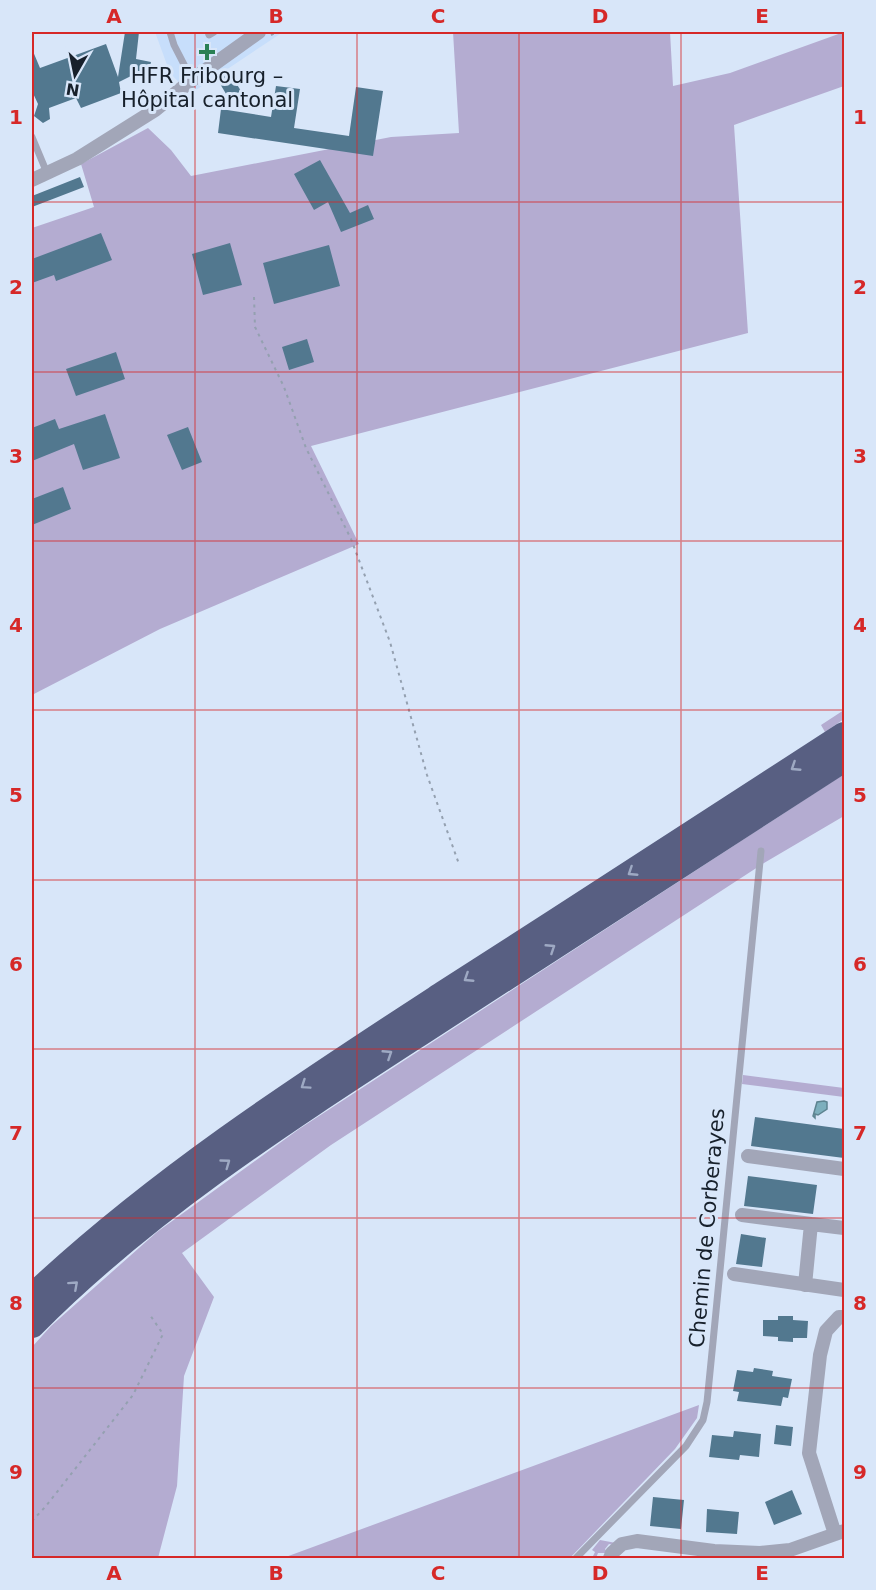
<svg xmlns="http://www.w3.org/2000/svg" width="876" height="1590" font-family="'DejaVu Sans',sans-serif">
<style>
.built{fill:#c7defb}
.green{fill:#b4acd1}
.water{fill:#7dafbd;stroke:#5e8491;stroke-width:1.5}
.building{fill:#52788f}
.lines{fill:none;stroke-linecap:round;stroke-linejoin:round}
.path{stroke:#94a0b0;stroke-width:2;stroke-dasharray:3 4.5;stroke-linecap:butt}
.lane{stroke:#a2a6b8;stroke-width:7}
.street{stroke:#a2a6b8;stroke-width:14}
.highway{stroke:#585f82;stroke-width:26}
.oneway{stroke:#9ea9c3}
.grid{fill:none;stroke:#d62828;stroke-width:1.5;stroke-opacity:0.55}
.poi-dot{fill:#2a8054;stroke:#d8e6f9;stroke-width:2}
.labels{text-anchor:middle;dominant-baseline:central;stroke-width:6;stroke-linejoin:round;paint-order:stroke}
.poi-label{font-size:21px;fill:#17202b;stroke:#d8e6f9}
.street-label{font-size:21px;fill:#17202b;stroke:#d8e6f9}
.neatline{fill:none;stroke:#d62828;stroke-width:2}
.grid-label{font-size:20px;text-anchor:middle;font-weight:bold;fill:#d62828}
</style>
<rect width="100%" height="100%" fill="#d8e6f9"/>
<!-- built -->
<path class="built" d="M 155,32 L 283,32 L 190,94 L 170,73 Z"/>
<!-- green -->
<path class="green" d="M 453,32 L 670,32 L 673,86 L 730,73 L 844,32 L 844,86 L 734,125 L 748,333 L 311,446 L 359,544 L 160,629 L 32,695 L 32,228 L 94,207 L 81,164 L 148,128 L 171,150 L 191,176 L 391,137 L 459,133 Z
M 844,710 L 844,719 L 825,732 L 821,725 Z
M 844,774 L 844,816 L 764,863 L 331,1145 L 182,1253 L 214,1297 L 184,1376 L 177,1486 L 158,1558 L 32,1558 L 32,1347 L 51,1326 L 157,1232 L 299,1129 Z
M 743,1075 L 844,1088 L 844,1097 L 742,1084 Z
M 699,1405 L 697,1418 L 675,1449 L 570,1558 L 283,1558 Z
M 600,1540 L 616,1543 L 614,1545 L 609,1544 L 605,1549 L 608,1553 L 598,1553 L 596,1558 L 592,1558 L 595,1552 L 592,1550 Z"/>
<!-- water -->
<path class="water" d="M 824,1101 L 827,1102 L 827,1109 L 818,1115 L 815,1114 L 815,1118 L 813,1116 L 817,1102 Z"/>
<!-- building -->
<path class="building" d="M 125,32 L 139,32 L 136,59 L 151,62 L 147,80 L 131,76 L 119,82 L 121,93 L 81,108 L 76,98 L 49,108 L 50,119 L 43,123 L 34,116 L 38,104 L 32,91 L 32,49 L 40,68 L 106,44 L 118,77 Z
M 224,75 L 231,75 L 241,91 L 229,99 L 219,82 Z
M 276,86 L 300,89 L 294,128 L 349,136 L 356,87 L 383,91 L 373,156 L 218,133 L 221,109 L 271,117 Z
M 320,160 L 350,213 L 368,205 L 374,219 L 341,232 L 328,202 L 314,210 L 294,174 Z
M 80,177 L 84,187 L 32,207 L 32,196 Z
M 101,233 L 112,260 L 56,281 L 54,275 L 32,283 L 32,259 Z
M 230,243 L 242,285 L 203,295 L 192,254 Z
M 329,245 L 340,286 L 274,304 L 263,263 Z
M 307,339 L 314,362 L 289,370 L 282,347 Z
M 116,352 L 125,379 L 76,396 L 66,369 Z
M 105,414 L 120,458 L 83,470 L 74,444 L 32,461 L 32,428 L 55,419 L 59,429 Z
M 188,427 L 202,462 L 182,470 L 167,435 Z
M 63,487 L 71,509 L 32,525 L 32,499 Z
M 755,1117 L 844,1129 L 844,1158 L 751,1146 Z
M 748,1176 L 817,1185 L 813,1214 L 744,1206 Z
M 741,1234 L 766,1238 L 762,1267 L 736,1264 Z
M 778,1316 L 793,1316 L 793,1320 L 808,1321 L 807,1338 L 793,1338 L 793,1342 L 778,1341 L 778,1337 L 763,1336 L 763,1320 L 778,1320 Z
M 754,1368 L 773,1371 L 772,1376 L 792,1379 L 788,1398 L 783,1397 L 781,1406 L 737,1401 L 739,1392 L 733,1391 L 737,1370 L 753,1372 Z
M 776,1425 L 793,1427 L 791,1446 L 774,1444 Z
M 734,1431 L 761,1434 L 759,1457 L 740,1455 L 739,1460 L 709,1457 L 712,1435 L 733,1437 Z
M 792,1490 L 802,1514 L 774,1525 L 765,1502 Z
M 653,1497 L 684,1500 L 681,1529 L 650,1526 Z
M 707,1509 L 739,1512 L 737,1534 L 706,1532 Z"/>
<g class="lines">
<!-- path -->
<path class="path" d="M 271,35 L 277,32
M 254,297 L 255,327 L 284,387 L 306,448 L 351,539 L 390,642 L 427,775 L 459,864
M 32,1521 L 46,1506 L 133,1395 L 163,1334 L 150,1315"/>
<!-- lane -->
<path class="lane" d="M 170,32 L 174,45 L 192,80
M 208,32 L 209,35 L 214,32
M 32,137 L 47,173
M 576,1558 L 686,1446 L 703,1420 L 707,1402 L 713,1342 L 761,851"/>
<!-- street -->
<path class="street" d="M 32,180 L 77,159 L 155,110 L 192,80 L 259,32
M 748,1156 L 844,1169
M 742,1215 L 811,1224 L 805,1285
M 811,1224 L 844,1228
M 734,1274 L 844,1290
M 835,1534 L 809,1453 L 820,1355 L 826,1331 L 839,1317 L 844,1317
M 610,1558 L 612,1553 L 622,1544 L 637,1541 L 714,1551 L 760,1553 L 790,1550 L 844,1531"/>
<!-- highway -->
<path class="highway" d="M 32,1297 C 156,1180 300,1087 443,994 C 577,908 711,821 844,735
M 32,1325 C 150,1206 294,1115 434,1024 C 571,935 708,847 844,759"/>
</g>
<!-- one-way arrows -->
<defs><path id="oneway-chevron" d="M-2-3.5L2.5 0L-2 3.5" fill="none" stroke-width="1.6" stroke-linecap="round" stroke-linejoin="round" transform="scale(1.5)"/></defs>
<g class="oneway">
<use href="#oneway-chevron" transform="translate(795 767) rotate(147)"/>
<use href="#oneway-chevron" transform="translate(632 872) rotate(147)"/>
<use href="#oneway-chevron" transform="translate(551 948) rotate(-33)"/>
<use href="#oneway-chevron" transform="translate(468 978) rotate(147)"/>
<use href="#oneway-chevron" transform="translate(388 1054) rotate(-33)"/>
<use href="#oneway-chevron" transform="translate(305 1085) rotate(146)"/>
<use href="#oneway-chevron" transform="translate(226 1163) rotate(-36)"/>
<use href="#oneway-chevron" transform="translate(74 1285) rotate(-42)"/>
</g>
<!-- grid -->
<path class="grid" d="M 195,32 L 195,1558M 357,32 L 357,1558M 519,32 L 519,1558M 681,32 L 681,1558M 32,202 L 844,202M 32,372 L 844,372M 32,541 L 844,541M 32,710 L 844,710M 32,880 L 844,880M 32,1049 L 844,1049M 32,1218 L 844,1218M 32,1388 L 844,1388"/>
<!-- markers -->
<path class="poi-dot" d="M204 43h6v6h6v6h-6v6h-6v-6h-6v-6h6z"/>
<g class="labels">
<!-- poi labels -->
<g class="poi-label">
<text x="207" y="76">HFR Fribourg –<tspan x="207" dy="24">Hôpital cantonal</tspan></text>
</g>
<!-- street labels -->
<g class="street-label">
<text transform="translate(707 1228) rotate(-85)">Chemin de Corberayes</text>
</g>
</g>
<!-- border -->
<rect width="876" height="1590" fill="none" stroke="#d8e6f9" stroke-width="66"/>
<!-- north arrow -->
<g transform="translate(75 75) rotate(189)" stroke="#d8e6f9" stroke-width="4.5" paint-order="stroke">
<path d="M0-4.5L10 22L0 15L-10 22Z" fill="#17202b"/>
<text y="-9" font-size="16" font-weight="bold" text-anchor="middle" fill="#17202b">N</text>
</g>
<rect x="33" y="33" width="810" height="1524" class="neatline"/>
<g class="grid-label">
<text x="114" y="23">A</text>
<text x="276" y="23">B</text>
<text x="438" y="23">C</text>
<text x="600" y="23">D</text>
<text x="762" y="23">E</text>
<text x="16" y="124">1</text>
<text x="860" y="124">1</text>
<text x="16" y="294">2</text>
<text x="860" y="294">2</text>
<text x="16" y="463">3</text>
<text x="860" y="463">3</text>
<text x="16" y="632">4</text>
<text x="860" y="632">4</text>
<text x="16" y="802">5</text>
<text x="860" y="802">5</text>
<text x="16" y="971">6</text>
<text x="860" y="971">6</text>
<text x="16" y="1140">7</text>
<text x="860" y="1140">7</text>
<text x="16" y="1310">8</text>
<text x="860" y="1310">8</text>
<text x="16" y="1479">9</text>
<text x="860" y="1479">9</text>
<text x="114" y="1580">A</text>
<text x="276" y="1580">B</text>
<text x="438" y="1580">C</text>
<text x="600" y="1580">D</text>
<text x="762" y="1580">E</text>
</g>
</svg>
